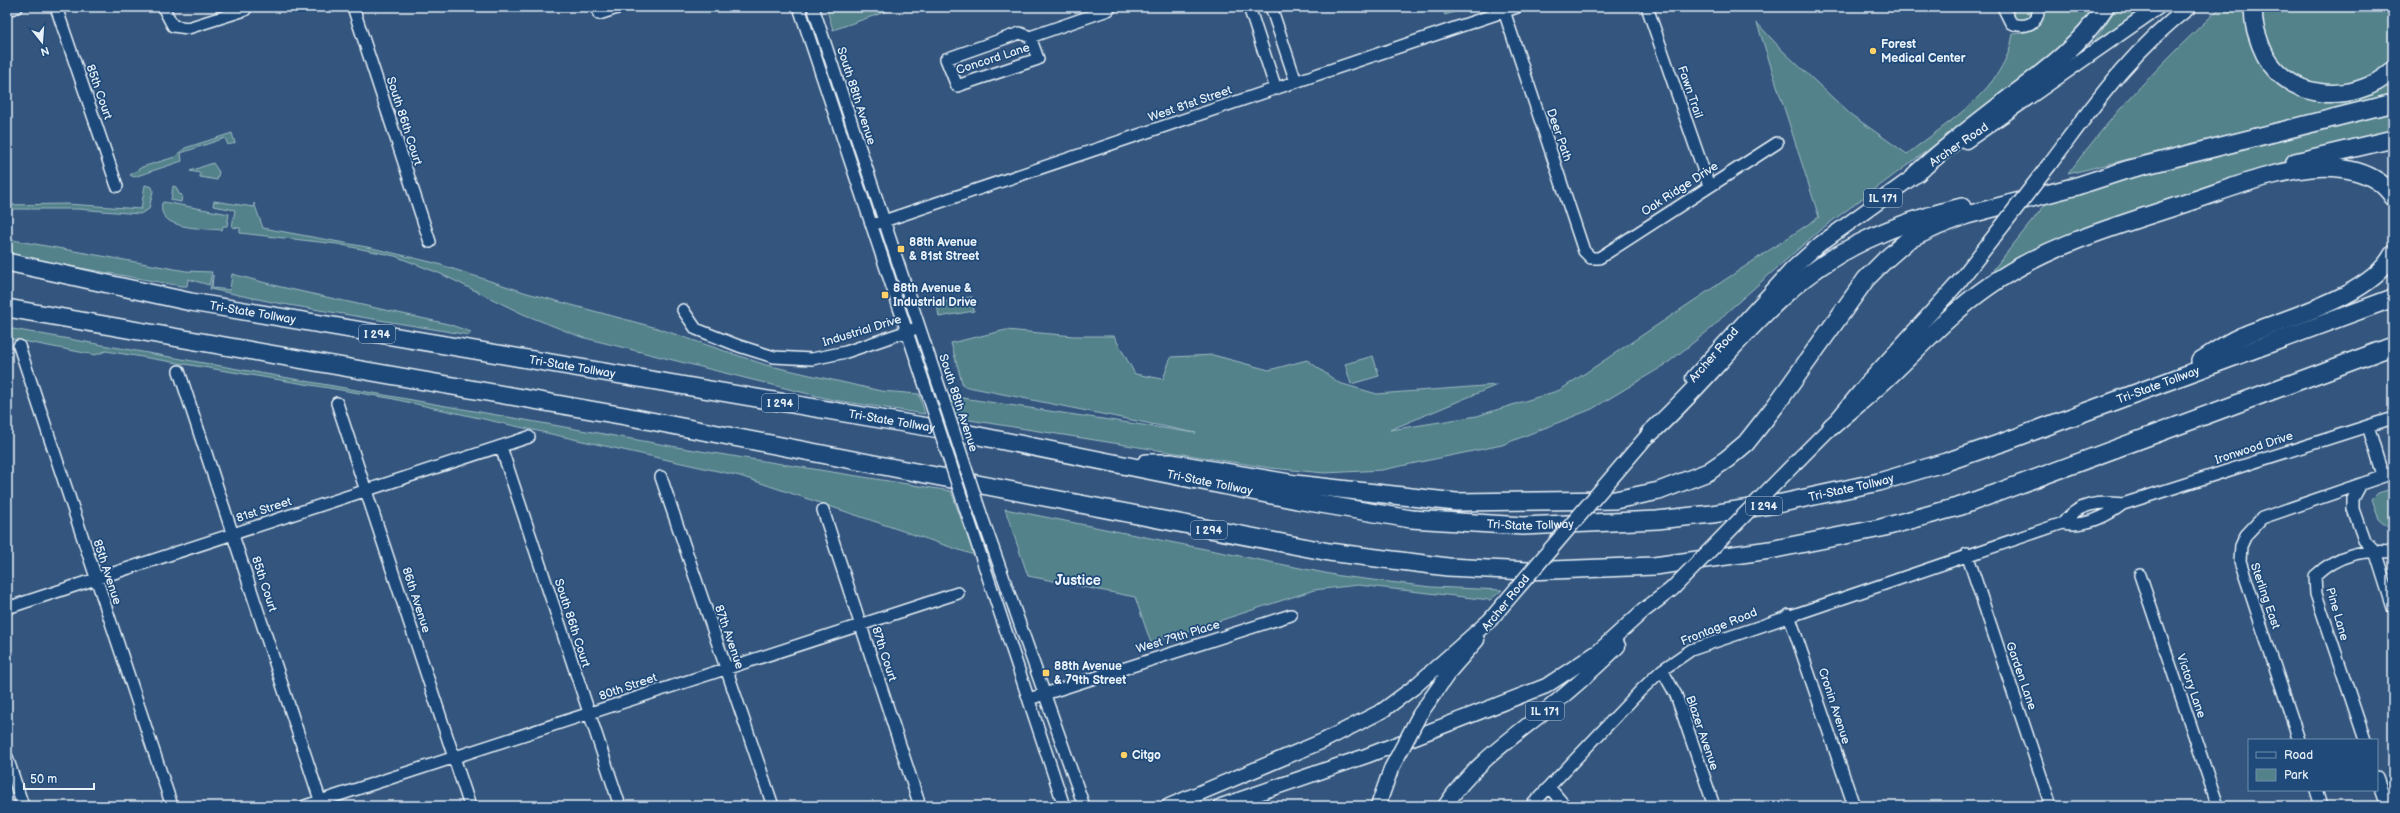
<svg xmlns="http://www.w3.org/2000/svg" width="2400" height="813" font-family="'Balsamiq Sans',sans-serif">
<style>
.green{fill:#53828b;stroke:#9ebac2}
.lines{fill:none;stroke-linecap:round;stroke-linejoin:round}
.minor-casing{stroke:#e8f1f8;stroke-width:14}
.major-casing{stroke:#e8f1f8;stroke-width:17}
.highway-casing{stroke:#e8f1f8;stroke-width:20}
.minor{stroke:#1f4a7a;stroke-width:11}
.major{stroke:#1f4a7a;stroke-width:14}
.highway{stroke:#1f4a7a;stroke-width:17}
.minor-bridge-casing{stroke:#e8f1f8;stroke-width:14;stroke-linecap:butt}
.major-bridge-casing{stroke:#e8f1f8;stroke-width:17;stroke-linecap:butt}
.minor-bridge{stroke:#1f4a7a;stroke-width:11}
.major-bridge{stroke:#1f4a7a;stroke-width:14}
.poi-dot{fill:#ffd166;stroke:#1f4a7a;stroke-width:1.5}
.labels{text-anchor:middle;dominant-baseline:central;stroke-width:3.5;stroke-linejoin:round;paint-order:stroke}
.shield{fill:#1f4a7a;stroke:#acbfd2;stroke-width:1}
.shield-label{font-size:11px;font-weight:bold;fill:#e8f1f8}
.poi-label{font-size:12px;font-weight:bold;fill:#e8f1f8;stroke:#1f4a7a;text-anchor:start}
.street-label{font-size:12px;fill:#e8f1f8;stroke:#1f4a7a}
.quarter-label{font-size:14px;font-weight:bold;fill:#e8f1f8;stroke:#1f4a7a}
</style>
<rect width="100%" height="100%" fill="#34567e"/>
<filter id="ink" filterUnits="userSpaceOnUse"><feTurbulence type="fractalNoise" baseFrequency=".025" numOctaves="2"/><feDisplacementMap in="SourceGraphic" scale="8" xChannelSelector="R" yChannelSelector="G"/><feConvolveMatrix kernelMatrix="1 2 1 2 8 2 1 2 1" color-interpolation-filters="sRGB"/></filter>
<g filter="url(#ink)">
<!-- green -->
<path class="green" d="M 826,7 L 899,7 L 833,30 Z
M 1442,7 L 1470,7 L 1445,15 Z
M 2010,7 L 2033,7 L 2034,11 L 2029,20 L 2016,21 Z
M 2043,7 L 2101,7 L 2073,42 L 1820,230 L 1727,312 L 1713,327 L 1665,365 L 1592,409 L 1502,445 L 1382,470 L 1325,473 L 1270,468 L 957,418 L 949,396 L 1196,433 L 963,386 L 951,343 L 1006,330 L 1074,336 L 1114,336 L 1135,374 L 1163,379 L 1171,357 L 1213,355 L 1269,370 L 1307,360 L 1339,383 L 1377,394 L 1497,385 L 1390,430 L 1477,416 L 1560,390 L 1819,217 L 1757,23 L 1783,51 L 1850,114 L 1907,154 C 1948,122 2005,89 2013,34 C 2028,33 2050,27 2043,7 Z
M 2117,7 L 2146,7 L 2091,46 Z
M 2221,7 L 2250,7 C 2252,51 2254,65 2291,91 L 2393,78 L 2393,94 L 2068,174 C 2113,112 2165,59 2221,7 Z
M 2261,7 L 2393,7 L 2393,62 L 2370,77 L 2355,83 L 2341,87 L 2316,86 L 2278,65 L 2261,32 Z
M 2393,109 L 2393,134 C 2332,148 2272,164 2212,184 C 2138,209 2068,243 1997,275 L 1993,270 L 2048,201 L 2274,138 Z
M 232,133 L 235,143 L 228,145 L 225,138 L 181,153 L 182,161 L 134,177 L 130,175 L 142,167 L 175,157 L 185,148 Z
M 213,163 L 219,172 L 217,180 L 200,177 L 200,173 L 190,171 Z
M 145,185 L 152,187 L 153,191 L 149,209 L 140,214 L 78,209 L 7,209 L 7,205 L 67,204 L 141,209 Z
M 173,186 L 176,187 L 179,194 L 182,195 L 181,202 L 171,200 Z
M 214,201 L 254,207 L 254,203 L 263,228 L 372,248 L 435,263 L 527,293 L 657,328 L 766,365 L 881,391 L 919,394 L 925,414 L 833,400 L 581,337 L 523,314 L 441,274 L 395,256 L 337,244 L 240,233 L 240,228 L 232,227 L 235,210 L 213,206 Z
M 164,202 L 229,214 L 227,226 L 223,226 L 222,230 C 203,228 156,230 162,203 Z
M 7,239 L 186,271 L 212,272 L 209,285 L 188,279 L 187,286 L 181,286 L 25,258 L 7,254 Z
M 232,274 L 281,287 L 448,324 L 471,332 L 469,335 L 277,303 L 210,289 L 213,275 L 212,288 L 230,290 Z
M 972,297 L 974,311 L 939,317 L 937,303 Z
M 7,328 L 688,449 L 951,491 L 974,555 L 740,476 L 389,398 L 106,351 L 95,355 L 7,338 Z
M 1373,356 L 1379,376 L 1351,384 L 1345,364 Z
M 2391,489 L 2393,490 L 2392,531 L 2379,520 L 2372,499 L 2378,493 Z
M 1005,509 L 1340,576 L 1431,587 L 1502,590 L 1490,600 L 1358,585 L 1314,590 L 1151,643 L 1135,597 L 1028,576 Z"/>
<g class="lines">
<!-- minor casing -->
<g class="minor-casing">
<path id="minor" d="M 56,7 L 117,186
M 163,7 L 173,26 L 188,28 L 245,10
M 353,7 L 430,242
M 799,7 L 928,395
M 813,7 L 943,398
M 1249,7 L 1276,89
M 1271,7 L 1296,82
M 1647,7 L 1709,186
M 2003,7 L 2011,23 C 2024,29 2040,24 2038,7
M 7,10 L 17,7
M 1504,11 L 1584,251 L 1591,258 L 1599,258 L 1777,143
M 599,14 L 620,7
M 1030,37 L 1038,59 L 957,86 L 946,59 L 1020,33 L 1030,37 L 1108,10 L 1111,7
M 872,225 L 1517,7
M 683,310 L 696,329 L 739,346 L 774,357 L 812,359 L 846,352 L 914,329
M 19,346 L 172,806
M 179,371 L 322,806
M 337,403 L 470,806
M 2368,426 L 2383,476
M 501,447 L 620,806
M 661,477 L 773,806
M 2361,484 L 2353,499 L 2353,509 L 2364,540 L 2375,551 L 2393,608
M 965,508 L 1064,806
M 823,510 L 920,806
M 980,511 L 1084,806
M 2063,523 C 2078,503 2100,501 2123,504
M 1967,554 L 2051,806
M 2140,575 L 2218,806
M 7,608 L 529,437
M 1789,615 L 1854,806
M 1662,670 L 1676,695 L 1714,806
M 1029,699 L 1291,615
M 2299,740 L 2240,561 L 2241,546 L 2246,535 L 2262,518 L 2393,473
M 2365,740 L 2316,594 L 2315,576 C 2338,554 2362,550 2393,552
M 7,757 L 23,806
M 2377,777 L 2387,806
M 1549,787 L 1565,806
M 2316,790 L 2321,806
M 305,806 L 958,593
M 1531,806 L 1641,690 L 1662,670 L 1691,650 L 2063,523 C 2085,527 2106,517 2123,504 L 2393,418"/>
</g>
<!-- major casing -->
<g class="major-casing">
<path id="major" d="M 1966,141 L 2158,7
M 2049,165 C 2094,105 2129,53 2189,7
M 1693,378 L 1793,268 L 1820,244 L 1924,169
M 1801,457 L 1831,427 L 1867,383 L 1958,283 L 2003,225
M 1420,714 L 1450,671 L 1477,640
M 1169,806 L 1323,741 L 1382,711 L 1413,688 L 1490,620
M 1221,806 L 1366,756 L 1546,686 L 1599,651 L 1643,611 L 1672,589
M 1378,806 L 1391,769
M 1445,806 C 1473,764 1511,739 1549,708 C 1573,688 1596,668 1618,646"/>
</g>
<!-- highway casing -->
<g class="highway-casing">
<g id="highway">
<path d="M 2254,7 C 2252,21 2256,32 2261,46 C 2281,100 2352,108 2393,70"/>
<path d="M 2295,162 L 2393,139"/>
<path d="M 1916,174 C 1945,147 1977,123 2008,99 C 2045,71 2080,46 2105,7"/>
<path id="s1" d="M 7,262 L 191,302 L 969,434 L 1297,500 L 1411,519 L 1523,526 L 1657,520 L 1712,514 L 1782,503 L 1879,482 L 1946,462 L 2004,442 L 2393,298"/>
<path d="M 7,308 L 625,416 L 1329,552 L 1448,567 L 1527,571 L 1654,566 L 1770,550 L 1881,528 L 1961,506 L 2393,346"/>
<path d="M 2200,361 C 2213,353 2226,343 2240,337 C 2283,319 2371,297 2393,254"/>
<path d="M 1831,427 C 1849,411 1868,396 1885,380 C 1919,348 1950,313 1989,286 C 2048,244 2121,225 2189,202 C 2229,189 2269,172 2311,168 C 2340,165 2377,171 2393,197"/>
<path d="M 1649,434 C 1697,391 1735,340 1782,297 C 1833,249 1895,223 1962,207"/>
<path d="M 1146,463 L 1171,463 L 1295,484 L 1456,502 L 1615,500 L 1659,491 L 1708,472 L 1727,459 L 1746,443 L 1776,405 L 1866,279 L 1885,260 L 1908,240 L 1938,226 L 1967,215 L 2077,186 L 2126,170 L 2393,103"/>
</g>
</g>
<!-- minor -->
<use href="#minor" class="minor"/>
<!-- major -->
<use href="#major" class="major"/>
<!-- highway -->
<use href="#highway" class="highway"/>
<!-- minor-bridge casing -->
<g class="minor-bridge-casing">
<path id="minor-bridge" d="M 928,395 L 965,508
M 943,398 L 980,511"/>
</g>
<!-- major-bridge casing -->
<g class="major-bridge-casing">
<path id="major-bridge" d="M 2003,225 L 2049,165
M 1672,589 L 1801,457
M 1490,620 L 1649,434
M 1391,769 L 1420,714"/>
</g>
<!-- minor-bridge -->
<use href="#minor-bridge" class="minor-bridge"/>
<!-- major-bridge -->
<use href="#major-bridge" class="major-bridge"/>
</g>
</g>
<!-- markers -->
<g class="poi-dot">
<circle cx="1873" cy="51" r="4"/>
<rect x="897" y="245" width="8" height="8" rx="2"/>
<rect x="881" y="291" width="8" height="8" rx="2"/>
<rect x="1042" y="669" width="8" height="8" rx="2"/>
<circle cx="1124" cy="755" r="4"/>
</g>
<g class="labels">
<!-- shield labels -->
<g class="shield">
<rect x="1864" y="189" width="38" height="18" rx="3"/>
<rect x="359" y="325" width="36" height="18" rx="3"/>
<rect x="762" y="394" width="36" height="18" rx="3"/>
<rect x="1746" y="497" width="36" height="18" rx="3"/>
<rect x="1191" y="521" width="36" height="18" rx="3"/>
<rect x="1526" y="702" width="38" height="18" rx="3"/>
</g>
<g class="shield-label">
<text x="1883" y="198">IL 171</text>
<text x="377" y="334">I 294</text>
<text x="780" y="403">I 294</text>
<text x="1764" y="506">I 294</text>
<text x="1209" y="530">I 294</text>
<text x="1545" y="711">IL 171</text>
</g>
<!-- poi labels -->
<g class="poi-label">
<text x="1881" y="44">Forest<tspan x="1881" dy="14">Medical Center</tspan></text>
<text x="909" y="242">88th Avenue<tspan x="909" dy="14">&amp; 81st Street</tspan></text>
<text x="893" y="288">88th Avenue &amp;<tspan x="893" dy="14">Industrial Drive</tspan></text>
<text x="1054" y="666">88th Avenue<tspan x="1054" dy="14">&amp; 79th Street</tspan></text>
<text x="1132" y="755">Citgo</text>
</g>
<!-- street labels -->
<g class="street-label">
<text transform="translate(993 59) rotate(-18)">Concord Lane</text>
<text transform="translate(99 92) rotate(71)">85th Court</text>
<text transform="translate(1690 92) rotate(71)">Fawn Trail</text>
<text transform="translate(856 96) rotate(72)">South 88th Avenue</text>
<text transform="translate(1190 104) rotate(-19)">West 81st Street</text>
<text transform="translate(404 121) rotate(72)">South 86th Court</text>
<text transform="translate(1559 135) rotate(71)">Deer Path</text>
<text transform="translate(1959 145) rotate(-34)">Archer Road</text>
<text transform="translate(1680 189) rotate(-33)">Oak Ridge Drive</text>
<text stroke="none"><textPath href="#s1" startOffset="251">Tri-State Tollway</textPath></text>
<text transform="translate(862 331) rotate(-17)">Industrial Drive</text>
<text transform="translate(1714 355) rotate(-49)">Archer Road</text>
<text stroke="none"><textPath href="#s1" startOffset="575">Tri-State Tollway</textPath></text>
<text stroke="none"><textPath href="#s1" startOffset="2195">Tri-State Tollway</textPath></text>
<text transform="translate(958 403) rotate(72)">South 88th Avenue</text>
<text stroke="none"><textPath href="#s1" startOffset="899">Tri-State Tollway</textPath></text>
<text transform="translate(2254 448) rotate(-18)">Ironwood Drive</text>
<text stroke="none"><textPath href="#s1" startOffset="1223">Tri-State Tollway</textPath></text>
<text stroke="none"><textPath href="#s1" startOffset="1871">Tri-State Tollway</textPath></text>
<text transform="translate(264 510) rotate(-18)">81st Street</text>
<text stroke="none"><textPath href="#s1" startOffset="1547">Tri-State Tollway</textPath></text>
<text transform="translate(107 572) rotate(72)">85th Avenue</text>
<text transform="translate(264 584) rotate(72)">85th Court</text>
<text transform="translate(2265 596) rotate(71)">Sterling East</text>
<text transform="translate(416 600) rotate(72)">86th Avenue</text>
<text transform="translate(1506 603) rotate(-51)">Archer Road</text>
<text transform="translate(2337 614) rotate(74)">Pine Lane</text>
<text transform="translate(572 623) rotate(72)">South 86th Court</text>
<text transform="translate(1719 627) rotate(-22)">Frontage Road</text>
<text transform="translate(729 637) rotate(71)">87th Avenue</text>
<text transform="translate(1178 637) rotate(-17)">West 79th Place</text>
<text transform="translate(884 654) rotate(72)">87th Court</text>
<text transform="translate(2021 676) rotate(71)">Garden Lane</text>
<text transform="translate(2191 686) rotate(71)">Victory Lane</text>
<text transform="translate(628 687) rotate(-19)">80th Street</text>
<text transform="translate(1834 706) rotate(72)">Cronin Avenue</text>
<text transform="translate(1702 733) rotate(71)">Blazer Avenue</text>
</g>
<!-- quarter labels -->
<g class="quarter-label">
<text x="1078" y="580">Justice</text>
</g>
</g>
<!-- margin -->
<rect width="2400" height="813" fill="none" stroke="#1f4a7a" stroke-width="24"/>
<rect x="12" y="12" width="2376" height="789" fill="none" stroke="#e8f1f8" stroke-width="1.5" filter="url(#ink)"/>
<!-- legend -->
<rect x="2248" y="739" width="130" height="52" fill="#1f4a7a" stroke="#6f8dac"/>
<rect x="2256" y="752" width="20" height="6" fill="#1f4a7a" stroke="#6f8dac"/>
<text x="2284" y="759" font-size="12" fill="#e8f1f8">Road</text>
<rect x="2256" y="769" width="20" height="12" fill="#53828b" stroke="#6f8dac"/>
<text x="2284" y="779" font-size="12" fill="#e8f1f8">Park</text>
<!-- north arrow -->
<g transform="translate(42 42) rotate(163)" stroke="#1f4a7a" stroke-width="3" paint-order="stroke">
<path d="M0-3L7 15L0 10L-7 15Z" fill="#e8f1f8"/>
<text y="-6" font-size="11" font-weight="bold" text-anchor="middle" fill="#e8f1f8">N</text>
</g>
<!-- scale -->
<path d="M24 783v6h70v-6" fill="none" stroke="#e8f1f8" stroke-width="2"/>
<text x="30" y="783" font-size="12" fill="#e8f1f8" stroke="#1f4a7a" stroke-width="3" paint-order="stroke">50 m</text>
</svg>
